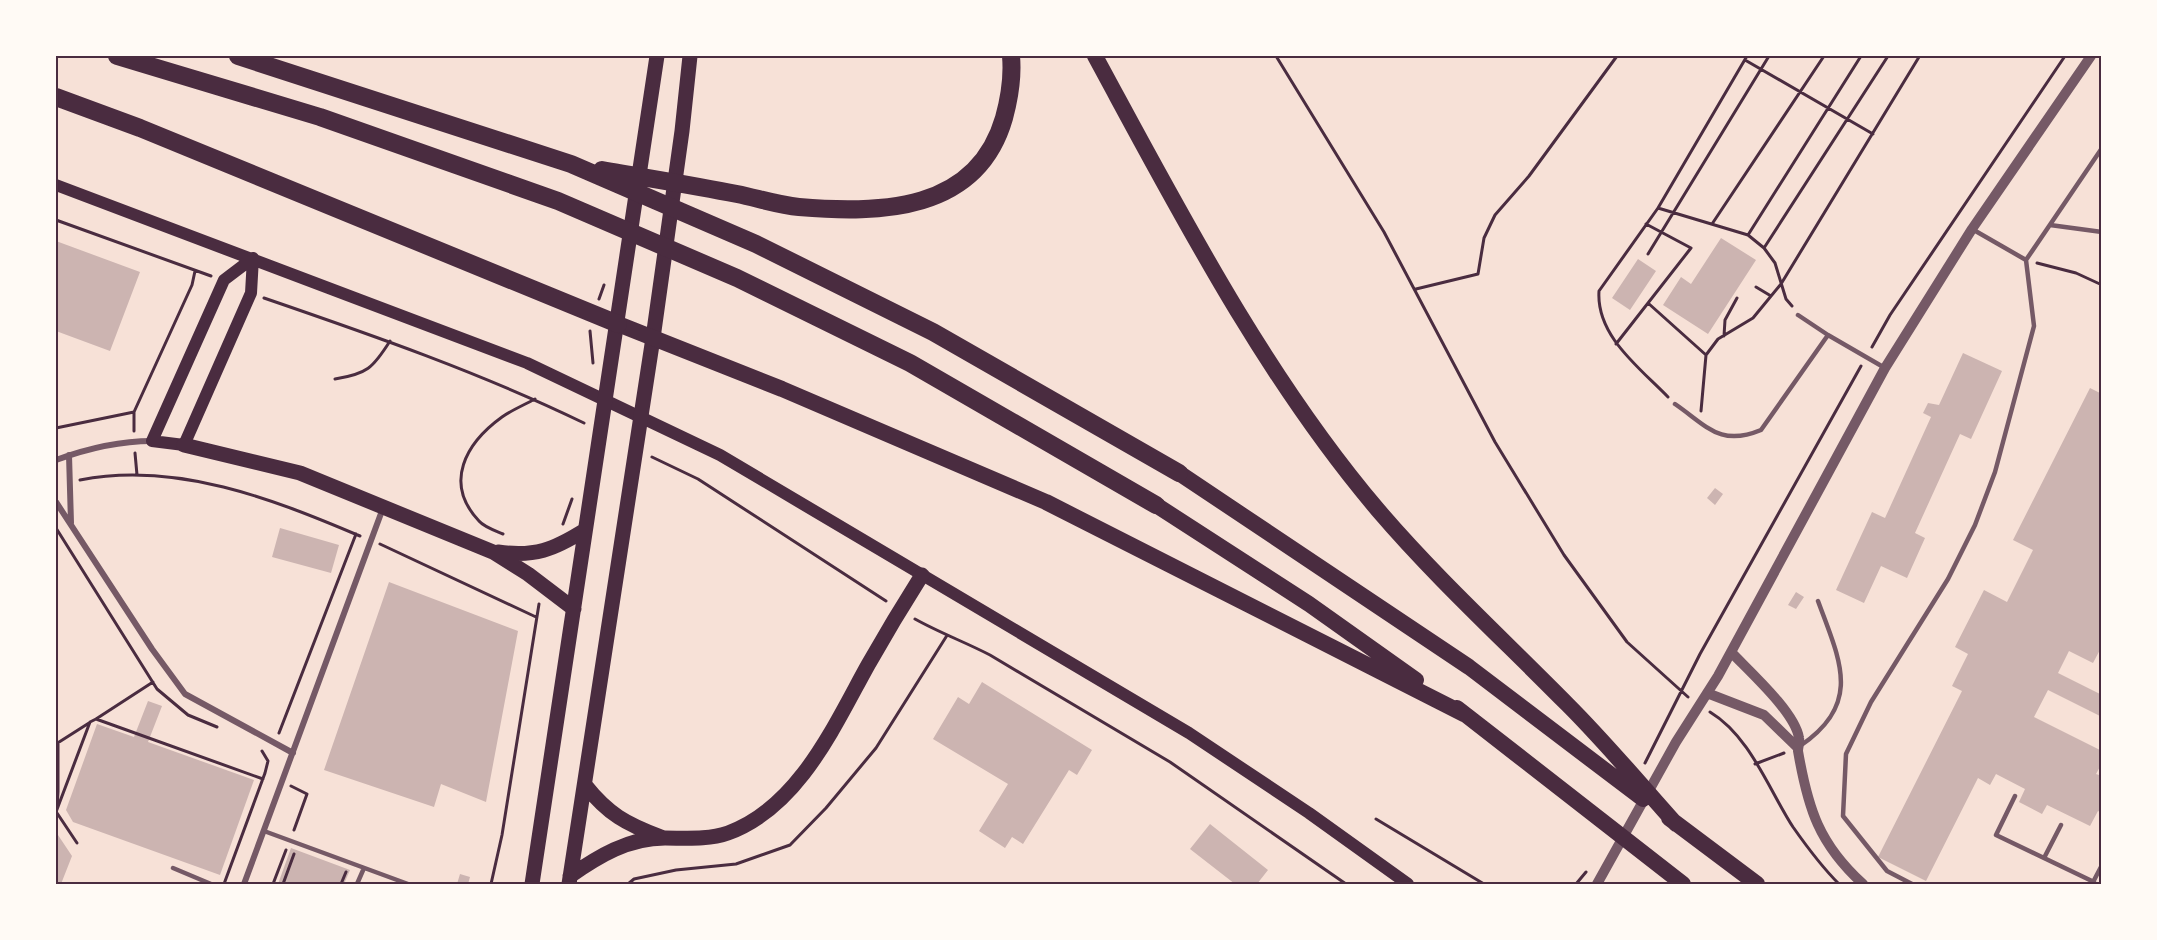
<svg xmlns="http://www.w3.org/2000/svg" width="2157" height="940" font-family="'Source Sans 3',sans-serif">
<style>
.building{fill:#ccb4b1}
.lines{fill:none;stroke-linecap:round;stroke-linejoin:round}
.path{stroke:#4a2c40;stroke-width:3}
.service{stroke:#755966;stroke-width:4.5}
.minor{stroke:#755966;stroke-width:6}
.tertiary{stroke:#755966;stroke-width:10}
.secondary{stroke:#4a2c40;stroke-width:12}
.primary{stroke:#4a2c40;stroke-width:15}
.trunk{stroke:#4a2c40;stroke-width:16}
.motorway{stroke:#4a2c40;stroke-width:18}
.neatline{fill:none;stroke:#4a2c40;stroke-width:2}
</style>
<rect width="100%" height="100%" fill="#f7e1d7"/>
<!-- building -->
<path class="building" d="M 1721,238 L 1756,260 L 1708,334 L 1663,305 L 1681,277 L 1691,284 Z
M 56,241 L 140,272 L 110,351 L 56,331 Z
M 1638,259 L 1656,271 L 1630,310 L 1612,298 Z
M 1963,353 L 2002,371 L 1971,439 L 1960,434 L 1915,533 L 1925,538 L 1907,578 L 1881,566 L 1864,603 L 1836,590 L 1872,512 L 1885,518 L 1931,417 L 1923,413 L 1928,403 L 1939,405 Z
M 2090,388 L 2102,394 L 2102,646 L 2093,663 L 2069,651 L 2058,673 L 2102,695 L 2102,717 L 2048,690 L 2034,717 L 2102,751 L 2102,763 L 2096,774 L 2102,776 L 2102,813 L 2098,811 L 2090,826 L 2047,805 L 2042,814 L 2019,802 L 2025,789 L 1996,774 L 1990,785 L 1978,778 L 1926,881 L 1878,857 L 1962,691 L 1952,686 L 1968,654 L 1955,647 L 1984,590 L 2007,602 L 2033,550 L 2013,540 Z
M 1715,488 L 1723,494 L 1715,505 L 1707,498 Z
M 280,528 L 339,545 L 331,573 L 272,557 Z
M 389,582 L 518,631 L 486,802 L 441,784 L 434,807 L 324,770 Z
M 1796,592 L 1804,597 L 1796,609 L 1788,605 Z
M 982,682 L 1092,750 L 1077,775 L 1069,770 L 1023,844 L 1012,837 L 1005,848 L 979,831 L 1008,784 L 933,739 L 958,697 L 969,704 Z
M 148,701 L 162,706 L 148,742 L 254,780 L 220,875 L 73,822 L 66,810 L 97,724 L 134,737 Z
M 1210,824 L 1268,870 L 1257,884 L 1235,884 L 1190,849 Z
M 56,832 L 72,856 L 61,884 L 56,884 Z
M 291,848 L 350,870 L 344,884 L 278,884 Z
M 460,874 L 470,877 L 468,884 L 457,884 Z"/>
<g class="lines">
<!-- path -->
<path class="path" d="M 1276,56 L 1384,232 L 1495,442 L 1564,555 L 1627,642 L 1688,697
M 1745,60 L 1873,134
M 1658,208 L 1747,56
M 56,220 L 211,276
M 1712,224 L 1824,56
M 1748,235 L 1861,56
M 1764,248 L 1888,56
M 1648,254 L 1769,56
M 2037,263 L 2076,273 L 2102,285
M 1756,287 L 1771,296
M 1416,289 L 1478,274 L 1484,238 L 1495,215 L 1529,176 L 1617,56
M 264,298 C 372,335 481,373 584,423
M 599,299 L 604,285
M 1648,303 L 1706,355
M 590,331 L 593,363
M 1724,336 L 1725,320 L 1737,298
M 1616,344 L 1691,248 L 1646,224
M 1872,347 L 1890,315 L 2065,56
M 335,379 C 367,374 373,368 390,341
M 1668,397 C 1640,368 1596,336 1599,291 L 1658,208 L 1748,235 L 1764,248 L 1775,263 L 1786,299 L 1792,306
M 1701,411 L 1706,355 L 1718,339 L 1753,318 L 1781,284 L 1919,57 L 1916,56
M 134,412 L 134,431
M 56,428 L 134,412 L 192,285 L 195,271
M 135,453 L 137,475
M 652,457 L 698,479 L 886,601
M 80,480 C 176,461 273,499 360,536
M 563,524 L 572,499
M 56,528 L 157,689 L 188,715 L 217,727
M 503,534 C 496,531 484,527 479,521 C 443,483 466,443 502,417 C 512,410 524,405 535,399
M 380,544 L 536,617
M 915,619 C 940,633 965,642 990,655 L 1170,762 L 1346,884
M 1710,712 C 1750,736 1769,790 1793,827 C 1807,847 1822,867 1839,884
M 96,719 L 153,682
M 279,733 L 356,534
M 58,743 L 58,792
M 56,744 L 89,723
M 1645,763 L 1700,654 L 1861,366
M 1755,764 L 1784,753
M 291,786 L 307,794 L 294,830
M 56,788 L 58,792 L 57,807
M 56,812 L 90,722 L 96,719 L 263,779
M 57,813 L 77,843
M 1376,819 L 1484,884
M 224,884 L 265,773 L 268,761 L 262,751
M 273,884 L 286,850
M 283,884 L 294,854
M 341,884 L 346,872
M 491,884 L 502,835 L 539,604
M 628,884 L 634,879 L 676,870 L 736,864 L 790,845 L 826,808 L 876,748 L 946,637
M 1576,884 L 1586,872"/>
<!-- service -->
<path class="service" d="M 2050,225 L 2102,232
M 1972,229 L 2026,260 L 2102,148
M 1798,315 L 1828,335
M 1675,404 C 1707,426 1720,447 1761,430 L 1828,335 L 1885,368
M 1800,746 C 1863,703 1840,661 1818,601
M 2015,796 L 1996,835 L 2094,882
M 264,831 L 408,884
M 2044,858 L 2061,825
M 173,868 L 211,884
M 357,884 L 364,868
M 1912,884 L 1887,871 L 1843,816 L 1846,754 L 1871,702 L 1948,579 L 1975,525 L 1995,472 L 2034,326 L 2026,260
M 2092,884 L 2102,865"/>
<!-- minor -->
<path class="minor" d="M 69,455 L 71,523
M 56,460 C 86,449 119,441 152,441
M 56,502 L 152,649 L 185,694 L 293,753
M 244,884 L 383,508"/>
<!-- tertiary -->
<path class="tertiary" d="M 1731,652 C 1749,671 1795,712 1799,738 C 1800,742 1798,747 1798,751 C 1808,809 1819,844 1863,884
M 1707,693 L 1764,715 L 1798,748
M 1597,884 L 1676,742 L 1718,676 L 1885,368 L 1972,229 L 2091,56"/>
<!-- secondary -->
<path class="secondary" d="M 56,185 L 527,363 L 720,455 L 1189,733 L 1309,813 L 1408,884
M 253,258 L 251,293 L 184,445 L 152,441 L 224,280 Z"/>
<!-- primary -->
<path class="primary" d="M 184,445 L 300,473 L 493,552 L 528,574 L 574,609
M 498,552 C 535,557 553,550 585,530
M 585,785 C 608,814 626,824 661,837
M 570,876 C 599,856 628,838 665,838 C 686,838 708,840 728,833 C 799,807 834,726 868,665 C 885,635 903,605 922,575
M 532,884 L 657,56
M 569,884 L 653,338 L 682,131 L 690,56"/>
<!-- trunk -->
<path class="trunk" d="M 1095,56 C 1178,209 1264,376 1378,510 C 1437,579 1504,640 1568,705 C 1606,743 1641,785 1676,824
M 618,324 L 782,389 L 1046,502 L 1464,714
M 1179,473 L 1469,667 L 1643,799
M 1156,505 L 1309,604 L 1416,680
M 1457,708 L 1683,884
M 1669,818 L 1757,884"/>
<!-- motorway -->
<path class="motorway" d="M 117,56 L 320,117 L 558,201 L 737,278 L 910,363 L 1156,505
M 238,56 L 571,164 L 756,244 L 933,332 L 1179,473
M 56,97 L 140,128 L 618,324
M 602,170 C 647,178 692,185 737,194 C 757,198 778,205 799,207 C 880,214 977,212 1004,118 C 1010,96 1013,78 1011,56"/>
</g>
<!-- border -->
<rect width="2157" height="940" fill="none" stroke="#fffaf5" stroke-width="114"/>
<rect x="57" y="57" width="2043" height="826" class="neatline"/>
</svg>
